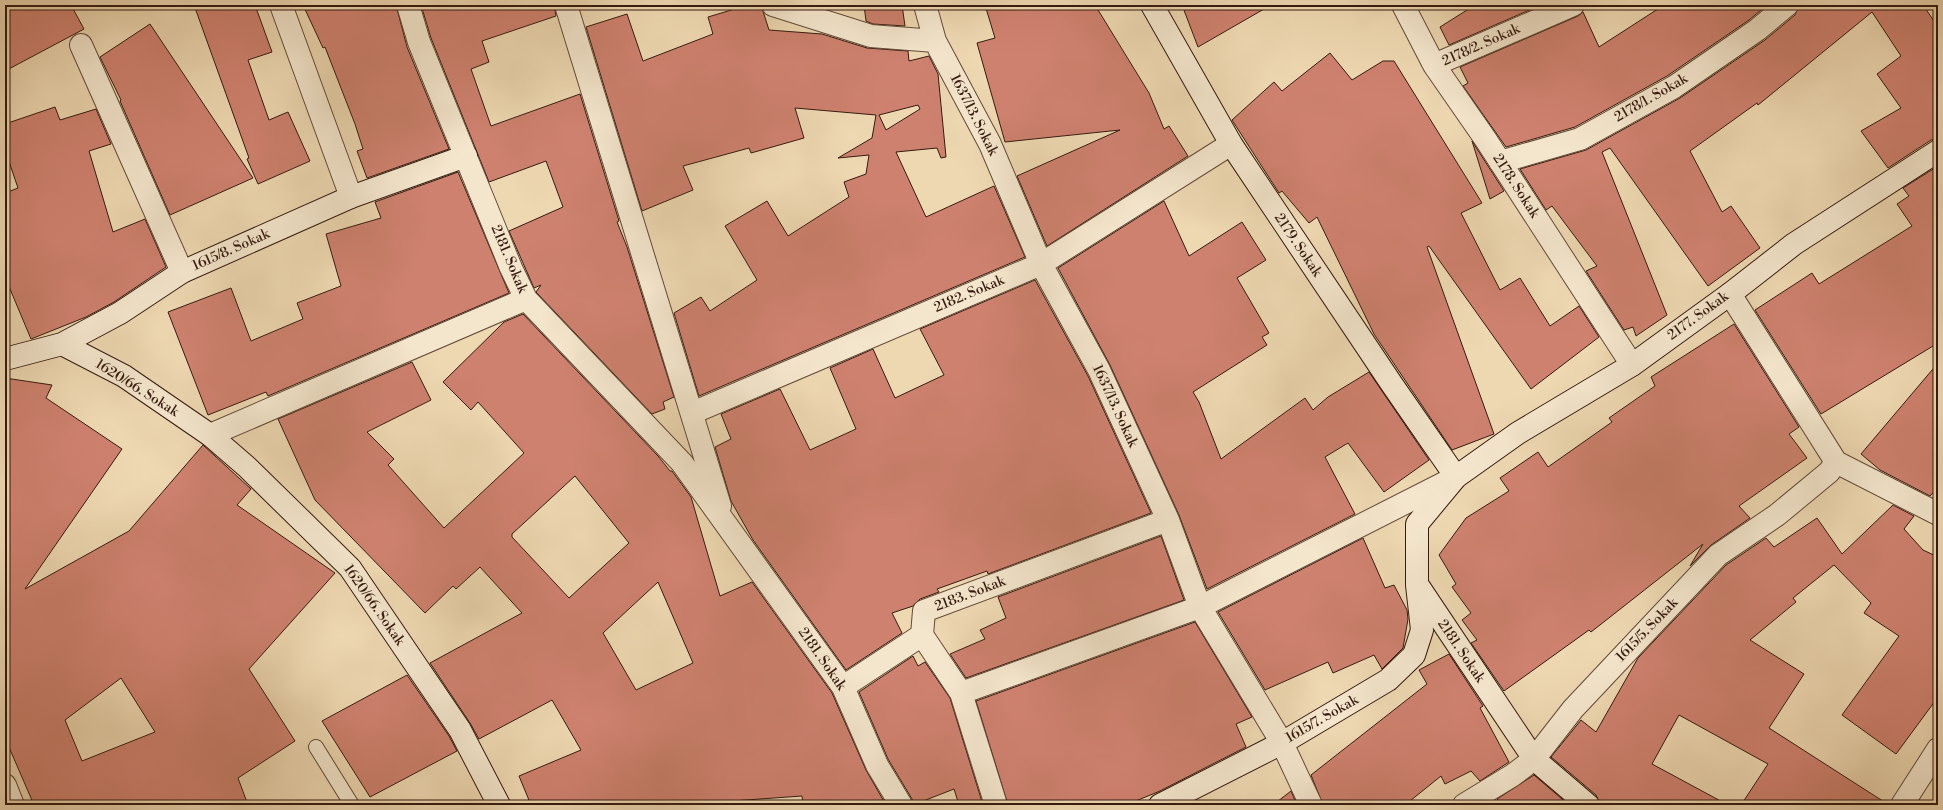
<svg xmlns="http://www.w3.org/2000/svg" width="1943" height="810" font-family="'Libre Bodoni',serif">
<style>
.building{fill:#ce816f;stroke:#351a0f;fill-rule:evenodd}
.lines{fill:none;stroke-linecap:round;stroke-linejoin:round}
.lane-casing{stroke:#634a38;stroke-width:16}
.street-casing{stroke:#634a38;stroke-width:24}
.secondary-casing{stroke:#351a0f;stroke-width:24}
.lane{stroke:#f4e6cd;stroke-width:14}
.street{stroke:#f4e6cd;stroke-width:22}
.secondary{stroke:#f4e6cd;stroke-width:22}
.labels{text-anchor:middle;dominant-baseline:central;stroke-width:3;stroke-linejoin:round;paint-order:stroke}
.street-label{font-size:14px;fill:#351a0f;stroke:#f4e6cd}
</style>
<rect width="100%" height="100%" fill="#eed8b2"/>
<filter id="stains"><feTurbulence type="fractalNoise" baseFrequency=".005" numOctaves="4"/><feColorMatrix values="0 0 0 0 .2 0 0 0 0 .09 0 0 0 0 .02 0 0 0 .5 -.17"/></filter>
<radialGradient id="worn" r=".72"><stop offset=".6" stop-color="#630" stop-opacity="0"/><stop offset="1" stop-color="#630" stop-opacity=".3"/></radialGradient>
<!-- building -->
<path class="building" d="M 5,5 L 71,5 L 84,29 L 5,71 Z
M 194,5 L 255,5 L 272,52 L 248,60 L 269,120 L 288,112 L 310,161 L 258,184 L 247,159 L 249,158 Z
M 303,5 L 396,5 L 407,47 L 449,149 L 367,178 L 357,151 L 363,149 L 355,124 L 325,47 L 323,48 Z
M 421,5 L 554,5 L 556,16 L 482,41 L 489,62 L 471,69 L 491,126 L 580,94 L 619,221 L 617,222 L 627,247 L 674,397 L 663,402 L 665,409 L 652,414 L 536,292 L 541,285 L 534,288 L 509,231 L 563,207 L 546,161 L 489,182 L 431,38 Z
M 748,5 L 761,5 L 769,30 L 822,34 L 867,48 L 908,51 L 909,61 L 929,56 L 938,74 L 946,157 L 941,158 L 937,148 L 896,152 L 926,217 L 994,186 L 1025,257 L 699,396 L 674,313 L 701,297 L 710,311 L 757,280 L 725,226 L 767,201 L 788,236 L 849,197 L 844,182 L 866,174 L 869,155 L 838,158 L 872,138 L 876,115 L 795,108 L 804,138 L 751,153 L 749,148 L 683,166 L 693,190 L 642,211 L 586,27 L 627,14 L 643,61 L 713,34 L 708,17 ZM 918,105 L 920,109 L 886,130 L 879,115 Z
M 864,5 L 902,5 L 905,26 L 873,24 L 866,21 Z
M 985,5 L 1095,5 L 1149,93 L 1164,129 L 1169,126 L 1188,156 L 1047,246 L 1017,176 L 1120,130 L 1005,142 L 977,43 L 995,38 Z
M 1182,5 L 1271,5 L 1198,47 Z
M 1475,5 L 1541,5 L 1449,45 L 1440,27 Z
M 1664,5 L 1767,5 L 1749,20 L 1667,76 L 1575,127 L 1506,147 L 1463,86 L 1468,83 L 1460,67 L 1578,16 L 1583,12 L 1599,47 Z
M 1799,5 L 1923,5 L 1938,27 L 1938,139 L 1931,140 L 1888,168 L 1861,131 L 1901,108 L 1877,74 L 1901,56 L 1872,12 L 1758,105 L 1757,103 L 1690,151 L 1722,212 L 1731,206 L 1760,248 L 1708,286 L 1610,148 L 1602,152 L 1667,315 L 1636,336 L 1633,327 L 1624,330 L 1586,271 L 1597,266 L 1552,206 L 1546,210 L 1520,169 L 1586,150 L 1680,98 L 1765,40 L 1795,15 Z
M 150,24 L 253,178 L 170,215 L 120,101 L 121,100 L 100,57 Z
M 1330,53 L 1352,80 L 1383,61 L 1394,61 L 1482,203 L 1461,213 L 1500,290 L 1520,278 L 1550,326 L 1579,306 L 1599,337 L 1531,389 L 1429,246 L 1427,247 L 1494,434 L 1452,450 L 1374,334 L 1317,217 L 1309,223 L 1282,191 L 1279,193 L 1232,120 L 1274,82 L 1282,91 Z
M 55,107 L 60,120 L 96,109 L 111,144 L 89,151 L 113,232 L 145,219 L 166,267 L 114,302 L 86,317 L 31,339 L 5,277 L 5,193 L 18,188 L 5,150 L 5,124 Z
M 1472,141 L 1504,191 L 1490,199 Z
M 1938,166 L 1938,343 L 1821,414 L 1755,310 L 1812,273 L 1819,284 L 1912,226 L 1897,204 L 1909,196 L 1903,188 Z
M 458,172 L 509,293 L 268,396 L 266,392 L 208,415 L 168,312 L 231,288 L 251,341 L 303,319 L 297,303 L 341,286 L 326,234 L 381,218 L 375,202 Z
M 1164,201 L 1189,256 L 1242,222 L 1266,260 L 1237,278 L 1269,333 L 1262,337 L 1267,345 L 1193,392 L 1199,402 L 1221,459 L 1305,398 L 1313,410 L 1328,397 L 1369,372 L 1429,460 L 1384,492 L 1348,443 L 1325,457 L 1355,514 L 1207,589 L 1179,515 L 1110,365 L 1058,268 Z
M 1035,280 L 1088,376 L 1151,513 L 988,574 L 987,571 L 937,589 L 939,592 L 920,599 L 913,606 L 892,613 L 902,633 L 846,670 L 753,540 L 731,501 L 715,447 L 731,439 L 721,414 L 780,389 L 810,450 L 856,429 L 830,368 L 873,349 L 895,398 L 944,375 L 920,329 Z
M 523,314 L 658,456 L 670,471 L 672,471 L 691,497 L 720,596 L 752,582 L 832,693 L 866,770 L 886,805 L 803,805 L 802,796 L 718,802 L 719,805 L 531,805 L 519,776 L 581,750 L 552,700 L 479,739 L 470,723 L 430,663 L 522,613 L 480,567 L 456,589 L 453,586 L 425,613 L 315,500 L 278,419 L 412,362 L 431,400 L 367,432 L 394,459 L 388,465 L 444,528 L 524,453 L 478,402 L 471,410 L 443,382 L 504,322 ZM 575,476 L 629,543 L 569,598 L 512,537 L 512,534 ZM 658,582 L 693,663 L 636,690 L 603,633 Z
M 1734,324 L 1799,427 L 1789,434 L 1807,458 L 1739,506 L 1750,518 L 1711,545 L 1690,566 L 1703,544 L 1591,632 L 1589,630 L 1504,691 L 1471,643 L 1477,640 L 1462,620 L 1471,613 L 1452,587 L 1456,584 L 1439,555 L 1466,518 L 1509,491 L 1500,478 L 1538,452 L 1548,467 L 1612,422 L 1609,418 L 1655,386 L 1651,377 Z
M 1938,363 L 1938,487 L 1930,496 L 1880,470 L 1861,454 Z
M 5,378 L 52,385 L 46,398 L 122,449 L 25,589 L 129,531 L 203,445 L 251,489 L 237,505 L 335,573 L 249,669 L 295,741 L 238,778 L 248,805 L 34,805 L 5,738 ZM 121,678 L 155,732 L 82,761 L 65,720 Z
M 1893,505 L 1914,516 L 1904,529 L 1923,550 L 1938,557 L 1938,697 L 1896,754 L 1842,715 L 1899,636 L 1864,613 L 1871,603 L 1834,565 L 1793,598 L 1796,602 L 1750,640 L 1804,674 L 1769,728 L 1889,805 L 1741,805 L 1768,764 L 1679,715 L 1652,764 L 1728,805 L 1600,805 L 1596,795 L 1551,757 L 1581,720 L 1596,732 L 1638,658 L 1726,565 L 1766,538 L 1774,547 L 1817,518 L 1842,554 Z
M 1161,536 L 1184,600 L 966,678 L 950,654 L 985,639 L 980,630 L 1006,618 L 998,597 Z
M 1363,538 L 1385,588 L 1394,585 L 1407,610 L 1408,619 L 1403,648 L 1382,669 L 1374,655 L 1333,673 L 1328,662 L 1265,690 L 1218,612 Z
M 1195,622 L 1252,717 L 1236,724 L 1246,747 L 1160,791 L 1126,805 L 1008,805 L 976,701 Z
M 1449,654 L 1483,706 L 1480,708 L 1509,762 L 1480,781 L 1471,771 L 1445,784 L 1441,776 L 1405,805 L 1323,805 L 1311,775 L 1427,684 L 1419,670 Z
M 913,656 L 918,666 L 925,662 L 950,698 L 983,805 L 959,805 L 954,789 L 913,805 L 912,799 L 888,759 L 859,692 Z
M 407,675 L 449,736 L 457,751 L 370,797 L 322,721 Z
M 1534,775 L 1569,805 L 1494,805 L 1499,801 L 1497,799 Z
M 1291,791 L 1297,805 L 1273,805 Z"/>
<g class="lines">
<!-- lane casing -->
<g class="lane-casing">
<path id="lane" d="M 316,747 L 352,805"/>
</g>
<!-- street casing -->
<g class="street-casing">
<path id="street" d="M 281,5 L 351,197
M 408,5 L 419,42 L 511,268 L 526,299 L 682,463 L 843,687 L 877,765 L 901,805
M 566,5 L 720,506
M 773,5 L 871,36 L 935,41
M 925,5 L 935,41 L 990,144 L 1041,264 L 1099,370 L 1168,520 L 1200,607 L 1282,743 L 1311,805
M 1403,5 L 1434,65 L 1486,140 L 1632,365
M 81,45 L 182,272
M 1434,65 L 1573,5
M 1500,162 L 1580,139 L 1674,87 L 1757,30 L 1787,5
M 1730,294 L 1836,462 L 1938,514
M 692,413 L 1041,264 L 1231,144
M 210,435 L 526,299
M 843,687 L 922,635
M 961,693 L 1200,607 L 1456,477
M 5,785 L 13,805
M 996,805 L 961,693 L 922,635 L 924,611 L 1168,520
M 1464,805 L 1513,775 L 1534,759 L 1573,709 L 1718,555 L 1777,515 L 1829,472 L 1836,462
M 1902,805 L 1938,749"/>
</g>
<!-- secondary casing -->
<g class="secondary-casing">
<path id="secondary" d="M 1152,5 L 1231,144 L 1391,383 L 1456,477
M 62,344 L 124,376 L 210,435 L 247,467 L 350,568 L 460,730 L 499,805
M 5,359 L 62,344 L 120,313 L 182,272 L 351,197 L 466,156
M 1419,587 L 1534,759 L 1588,805
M 1160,805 L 1282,743 L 1388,680 L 1414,655 L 1422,630 L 1417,585 L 1417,524 L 1456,477 L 1518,433 L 1632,365 L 1730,294 L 1794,244 L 1938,151"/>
</g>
<!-- lane -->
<use href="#lane" class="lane"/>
<!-- street -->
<use href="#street" class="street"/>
<!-- secondary -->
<use href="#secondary" class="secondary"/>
</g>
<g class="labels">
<!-- street labels -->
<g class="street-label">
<text transform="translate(1481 45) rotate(-24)">2178/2. Sokak</text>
<text transform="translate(1651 98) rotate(-30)">2178/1. Sokak</text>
<text transform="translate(974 115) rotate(63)">1637/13. Sokak</text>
<text transform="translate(1516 186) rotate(57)">2178. Sokak</text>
<text transform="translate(1298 245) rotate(56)">2179. Sokak</text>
<text transform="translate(231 250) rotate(-24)">1615/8. Sokak</text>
<text transform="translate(509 259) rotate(67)">2181. Sokak</text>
<text transform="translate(969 294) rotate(-23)">2182. Sokak</text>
<text transform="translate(1698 316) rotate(-36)">2177. Sokak</text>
<text transform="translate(137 388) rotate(32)">1620/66. Sokak</text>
<text transform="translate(1115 406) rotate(65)">1637/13. Sokak</text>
<text transform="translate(970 594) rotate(-21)">2183. Sokak</text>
<text transform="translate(374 605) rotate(55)">1620/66. Sokak</text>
<text transform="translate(1647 630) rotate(-46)">1615/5. Sokak</text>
<text transform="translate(1461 651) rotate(56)">2181. Sokak</text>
<text transform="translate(822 659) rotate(55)">2181. Sokak</text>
<text transform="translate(1322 719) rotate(-30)">1615/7. Sokak</text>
</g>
</g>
<!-- margin -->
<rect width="1943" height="810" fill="none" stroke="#eed8b2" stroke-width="20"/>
<rect x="6" y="6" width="1931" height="798" fill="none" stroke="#351a0f" stroke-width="2"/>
<rect x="10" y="10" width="1923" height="790" fill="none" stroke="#351a0f"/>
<rect width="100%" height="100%" filter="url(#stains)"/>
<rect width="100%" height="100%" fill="url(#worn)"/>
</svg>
